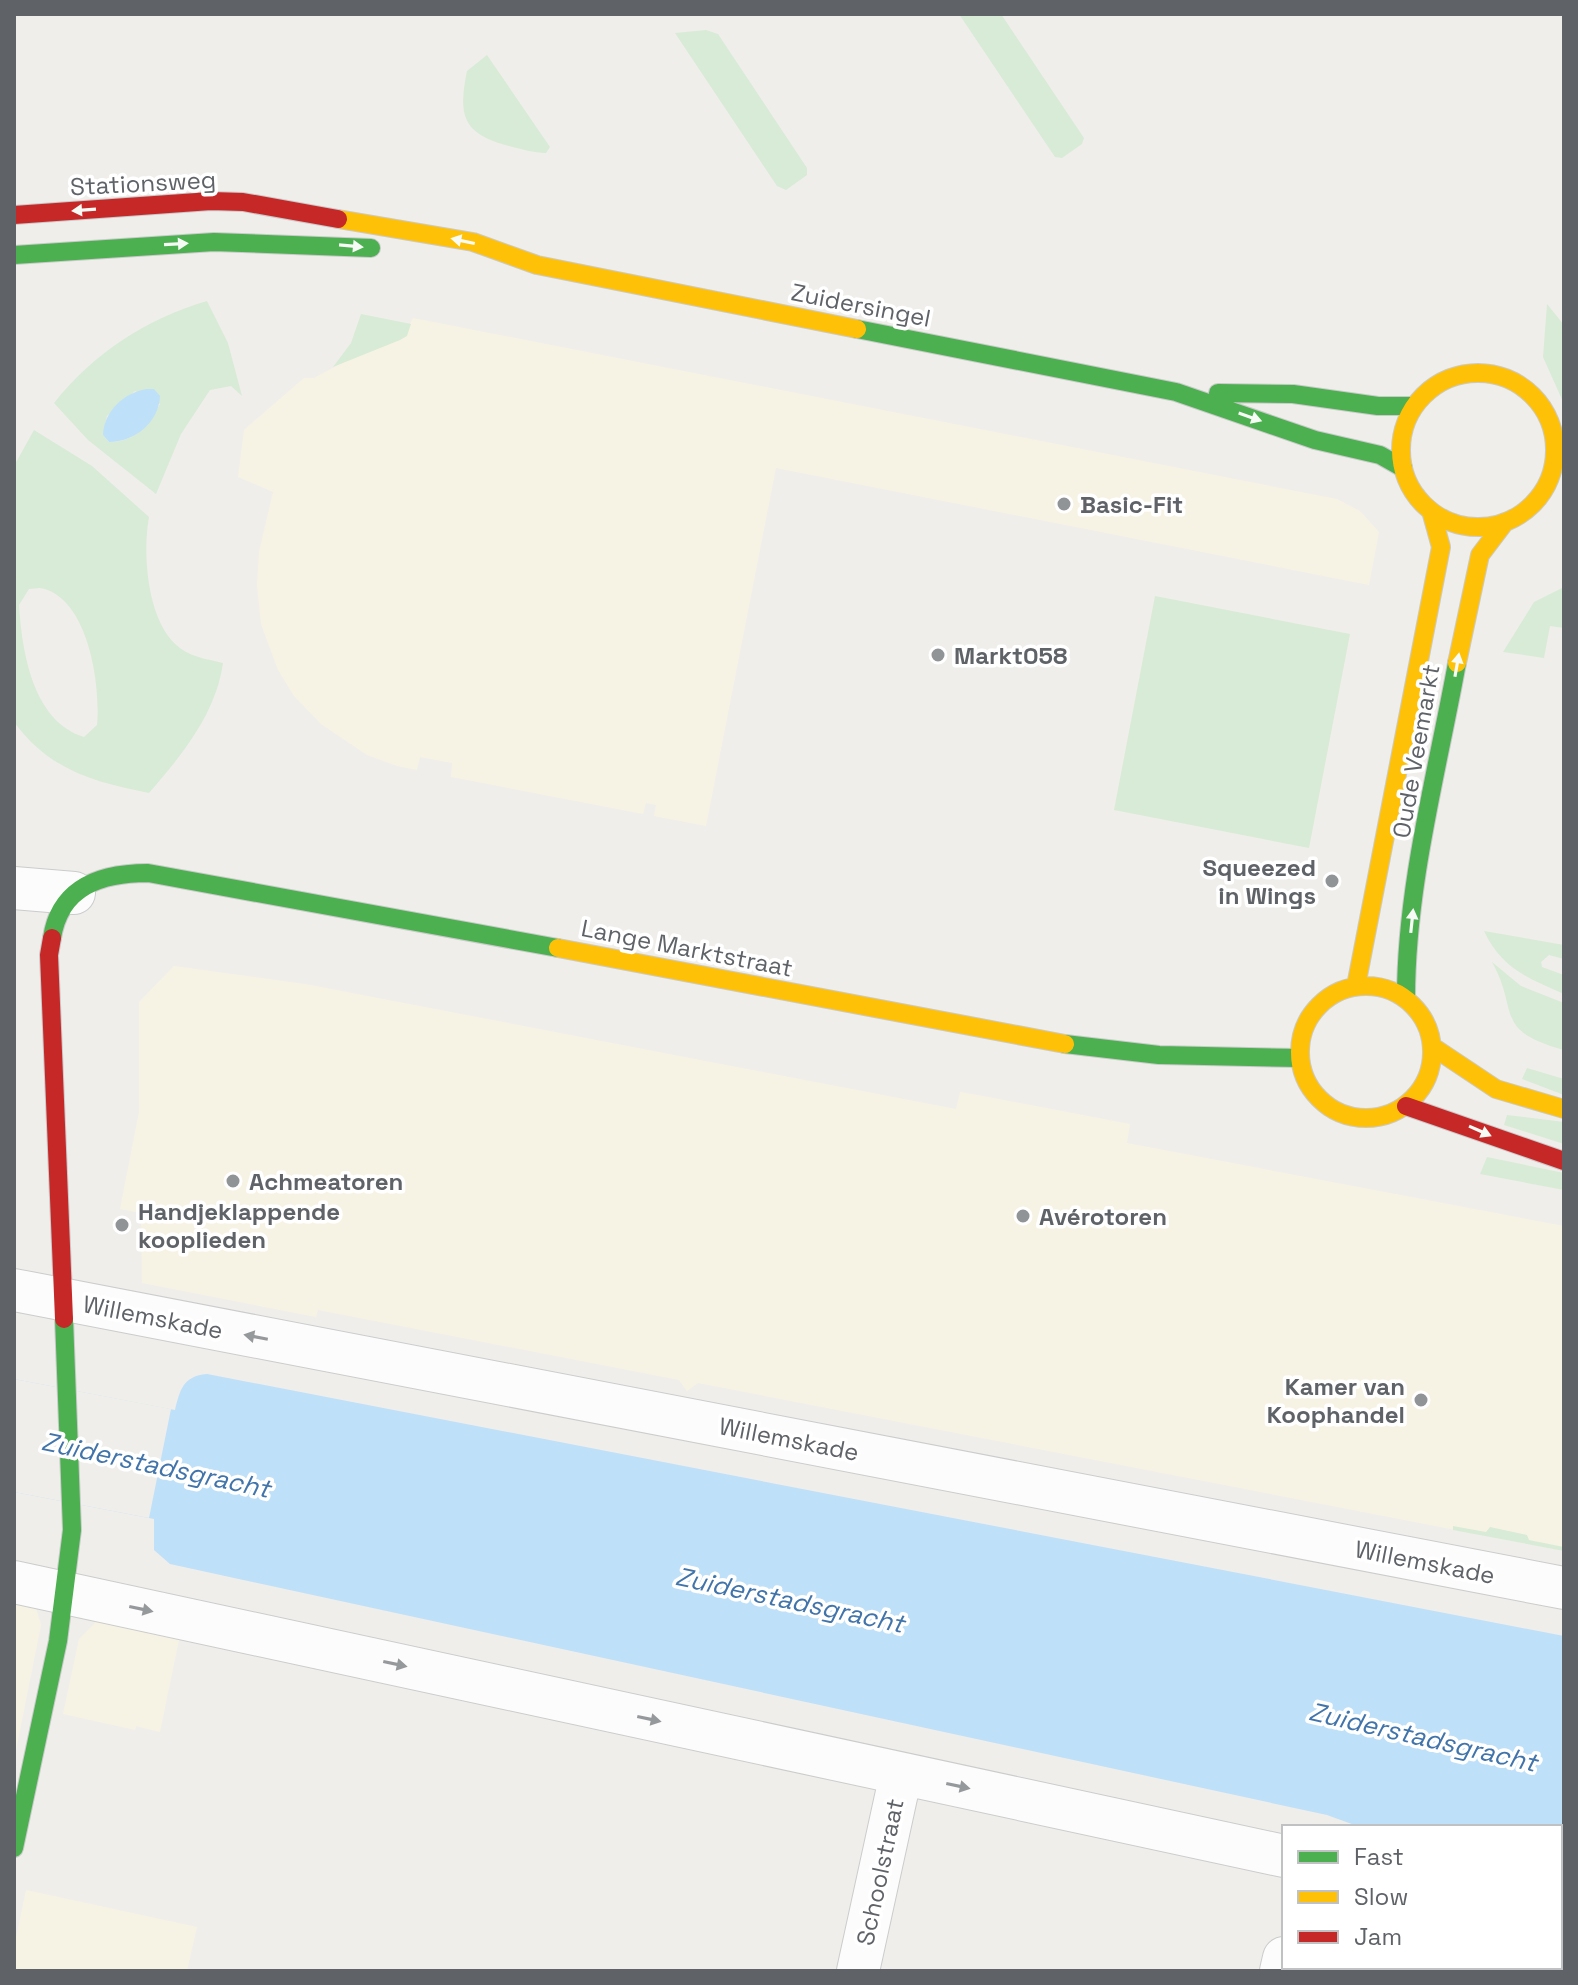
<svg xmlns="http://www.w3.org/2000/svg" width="1578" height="1985" font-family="'Space Grotesk',sans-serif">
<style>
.commercial{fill:#f7f3e4}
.green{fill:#d8ebd6;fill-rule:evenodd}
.water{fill:#bfe0f9}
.pier{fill:#efeeea}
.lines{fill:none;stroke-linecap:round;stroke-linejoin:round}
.street-casing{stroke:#cbcccc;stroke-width:44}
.fast-casing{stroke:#cacacb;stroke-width:20}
.slow-casing{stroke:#cacacb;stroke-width:20}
.jam-casing{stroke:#cacacb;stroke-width:20}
.street{stroke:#fdfcfc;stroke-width:42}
.fast{stroke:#4caf50;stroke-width:18}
.slow{stroke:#ffc107;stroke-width:18}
.jam{stroke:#c62828;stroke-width:18}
.oneway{fill:#f6fbf6}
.oneway2{fill:#96999c}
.poi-dot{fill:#919496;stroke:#fff;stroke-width:3}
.labels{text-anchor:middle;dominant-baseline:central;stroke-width:7;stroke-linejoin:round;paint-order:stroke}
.street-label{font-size:24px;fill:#5f6368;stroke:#fff}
.poi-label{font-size:24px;font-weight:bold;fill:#5f6368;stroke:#fff;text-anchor:start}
.water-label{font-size:26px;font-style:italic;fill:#4174aa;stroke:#fff}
</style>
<rect width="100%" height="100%" fill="#efeeea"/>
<!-- commercial -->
<path class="commercial" d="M 413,318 L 1337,499 L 1360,511 L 1379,532 L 1369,585 L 776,468 L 706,826 L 654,816 L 656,805 L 646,803 L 643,814 L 451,777 L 452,763 L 420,757 L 417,770 L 397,766 L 367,755 L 321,724 L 294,696 L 278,670 L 261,624 L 257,585 L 259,552 L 273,492 L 238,477 L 244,430 L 304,378 L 314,378 L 364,351 L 403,338 Z
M 174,966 L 305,984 L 956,1109 L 960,1092 L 983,1096 L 1130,1124 L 1127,1143 L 1564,1226 L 1564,1551 L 698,1383 L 687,1391 L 679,1380 L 318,1310 L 316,1317 L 142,1283 L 141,1213 L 120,1209 L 139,1112 L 139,1002 Z
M 14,1592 L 36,1608 L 41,1625 L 14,1760 Z
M 99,1619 L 181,1630 L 160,1732 L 136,1726 L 135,1730 L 63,1714 L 79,1639 Z
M 26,1890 L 197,1927 L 187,1971 L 14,1971 L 14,1947 Z"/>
<!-- green -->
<path class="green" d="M 959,14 L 1001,14 L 1084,138 L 1082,144 L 1062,158 L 1055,157 Z
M 706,30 L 718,34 L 807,168 L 807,175 L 786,190 L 777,186 L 675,33 Z
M 487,55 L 550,147 L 546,153 C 534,153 521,149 509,146 C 462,134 458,115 467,71 Z
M 207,301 L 228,343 L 242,396 L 231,386 L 210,390 L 181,434 L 156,494 L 88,440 L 54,403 C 94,353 146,319 207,301 ZM 135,391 L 160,404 C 148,425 136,442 109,442 L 103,435 L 107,416 Z
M 1547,304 L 1564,325 L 1564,404 L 1543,357 Z
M 361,314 L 411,324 L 407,336 L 400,340 L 333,367 L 351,343 Z
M 34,430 L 92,466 L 149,517 C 142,555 147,631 186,652 C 197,658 211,660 223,663 C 216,714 181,756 149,793 C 94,782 49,770 14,722 L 14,466 ZM 40,588 C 88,596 101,685 97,725 L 84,737 C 32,721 22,650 19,605 L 29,589 Z
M 1564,587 L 1564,628 L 1550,626 L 1544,658 L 1503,652 L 1534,602 Z
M 1155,596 L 1350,634 L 1309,848 L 1114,810 Z
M 1484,931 L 1564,945 L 1564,959 L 1549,955 L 1541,962 L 1542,967 L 1564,975 L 1564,994 C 1528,978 1502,969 1484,931 Z
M 1492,962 L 1521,986 L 1564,1003 L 1564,1050 C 1492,1030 1520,1012 1492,962 Z
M 1527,1068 L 1564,1079 L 1564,1095 L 1522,1079 Z
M 1507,1115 L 1564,1122 L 1564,1144 L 1504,1125 Z
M 1487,1157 L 1564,1173 L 1564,1190 L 1480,1174 Z
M 1453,1526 L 1486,1532 L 1490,1527 L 1527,1535 L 1529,1540 L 1564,1547 L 1564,1551 L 1453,1530 Z"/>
<!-- water -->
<path class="water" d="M 146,389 L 154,389 L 160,396 C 159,422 135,442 109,442 L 103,435 C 104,411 124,393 146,389 Z
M 207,1374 L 1564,1636 L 1564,1971 L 1499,1971 L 1498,1967 L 1560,1967 L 1560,1827 L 1360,1827 L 1327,1815 L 170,1564 L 154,1550 L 154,1519 L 14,1492 L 14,1379 L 175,1410 C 180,1390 183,1376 207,1374 Z"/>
<!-- pier -->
<path class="pier" d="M 14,1379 L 171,1409 L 149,1518 L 14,1492 Z"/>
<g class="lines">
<!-- street casing -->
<g class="street-casing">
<path id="street" d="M 14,888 L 74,893
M 14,1290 L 1564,1588
M 14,1582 L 1284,1856
M 1444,1967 L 1446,1971
M 858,1971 L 901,1774
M 1281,1971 L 1284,1958"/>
</g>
<!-- fast casing -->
<g class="fast-casing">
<path id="fast" d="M 14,255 L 214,242 L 371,248
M 857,329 L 1176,392 L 1315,440 L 1380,455 L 1403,468
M 1218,393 L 1293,394 L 1378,406 L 1414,406
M 52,938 C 60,886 102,873 148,873 L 558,948
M 1406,998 C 1406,886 1437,773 1457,663
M 1065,1044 L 1159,1055 L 1299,1058
M 14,1848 L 58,1641 L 72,1530 L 64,1319"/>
</g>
<!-- slow casing -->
<g class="slow-casing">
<path id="slow" d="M 338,219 L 473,242 L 537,265 L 857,329
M1401 450a77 77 0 1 1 154 0a77 77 0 1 1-154 0Z
M 1457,663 L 1480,555 L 1505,522
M 558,948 L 1065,1044
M1300 1052a66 66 0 1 1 132 0a66 66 0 1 1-132 0Z
M 1356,986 L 1441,547 L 1431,511
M 1433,1047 L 1496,1089 L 1564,1109"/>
</g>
<!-- jam casing -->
<g class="jam-casing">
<path id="jam" d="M 14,215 L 211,201 L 243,202 L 338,219
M 52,938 L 49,955 L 64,1319
M 1406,1106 L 1564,1161"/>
</g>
<!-- street -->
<use href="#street" class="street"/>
<!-- fast -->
<use href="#fast" class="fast"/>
<!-- slow -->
<use href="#slow" class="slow"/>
<!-- jam -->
<use href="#jam" class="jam"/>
</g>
<!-- one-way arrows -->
<defs><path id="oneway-solid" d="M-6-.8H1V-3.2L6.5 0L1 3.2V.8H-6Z" transform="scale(2)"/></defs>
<g class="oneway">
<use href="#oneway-solid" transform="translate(84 210) rotate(176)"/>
<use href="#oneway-solid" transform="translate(463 241) rotate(-168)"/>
<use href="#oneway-solid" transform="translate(176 244) rotate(-3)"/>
<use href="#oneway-solid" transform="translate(351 246) rotate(5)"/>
<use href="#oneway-solid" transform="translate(1250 417) rotate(19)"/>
<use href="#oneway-solid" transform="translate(1457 665) rotate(-80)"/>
<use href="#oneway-solid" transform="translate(1412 921) rotate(-84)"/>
<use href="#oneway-solid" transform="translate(1480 1131) rotate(24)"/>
</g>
<g class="oneway2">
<use href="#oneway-solid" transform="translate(256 1337) rotate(-169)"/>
<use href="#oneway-solid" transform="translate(141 1609) rotate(12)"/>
<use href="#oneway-solid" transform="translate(395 1664) rotate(12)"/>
<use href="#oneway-solid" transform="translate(649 1719) rotate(12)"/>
<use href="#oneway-solid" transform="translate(958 1786) rotate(12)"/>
</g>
<!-- markers -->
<g class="poi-dot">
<circle cx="1064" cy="504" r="8"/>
<circle cx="938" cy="655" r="8"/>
<circle cx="1332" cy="881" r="8"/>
<circle cx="233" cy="1181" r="8"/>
<circle cx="1023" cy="1216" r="8"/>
<circle cx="122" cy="1225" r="8"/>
<circle cx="1421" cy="1400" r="8"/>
</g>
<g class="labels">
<!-- street labels -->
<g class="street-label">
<text transform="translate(143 183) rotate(-3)">Stationsweg</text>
<text transform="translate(861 305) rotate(11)">Zuidersingel</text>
<text transform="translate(1416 751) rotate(-80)">Oude Veemarkt</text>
<text transform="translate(687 948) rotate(11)">Lange Marktstraat</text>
<text transform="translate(153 1317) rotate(11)">Willemskade</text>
<text transform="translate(789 1439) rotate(11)">Willemskade</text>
<text transform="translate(1425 1562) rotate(11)">Willemskade</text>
<text transform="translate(880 1872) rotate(-78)">Schoolstraat</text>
</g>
<!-- poi labels -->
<g class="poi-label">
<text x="1080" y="504">Basic-Fit</text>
<text x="954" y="655">Markt058</text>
<text x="1316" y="867" text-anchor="end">Squeezed<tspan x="1316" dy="28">in Wings</tspan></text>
<text x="249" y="1181">Achmeatoren</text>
<text x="138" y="1211">Handjeklappende<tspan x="138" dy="28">kooplieden</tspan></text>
<text x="1039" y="1216">Avérotoren</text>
<text x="1405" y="1386" text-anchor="end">Kamer van<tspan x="1405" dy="28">Koophandel</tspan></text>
</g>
<!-- water labels -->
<g class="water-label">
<text transform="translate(156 1465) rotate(12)">Zuiderstadsgracht</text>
<text transform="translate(790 1600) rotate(12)">Zuiderstadsgracht</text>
<text transform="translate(1423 1737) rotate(13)">Zuiderstadsgracht</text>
</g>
</g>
<!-- border -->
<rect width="1578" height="1985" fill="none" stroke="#5f6368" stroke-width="32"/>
<!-- legend -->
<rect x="1282" y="1825" width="280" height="144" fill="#ffffff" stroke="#bfc1c3" stroke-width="2"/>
<rect x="1298" y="1851" width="40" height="12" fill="#4caf50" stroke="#bfc1c3" stroke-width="2"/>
<text x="1354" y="1865" font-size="24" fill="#5f6368">Fast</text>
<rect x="1298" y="1891" width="40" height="12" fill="#ffc107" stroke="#bfc1c3" stroke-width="2"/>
<text x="1354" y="1905" font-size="24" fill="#5f6368">Slow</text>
<rect x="1298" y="1931" width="40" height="12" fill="#c62828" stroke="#bfc1c3" stroke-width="2"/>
<text x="1354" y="1945" font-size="24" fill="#5f6368">Jam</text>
</svg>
